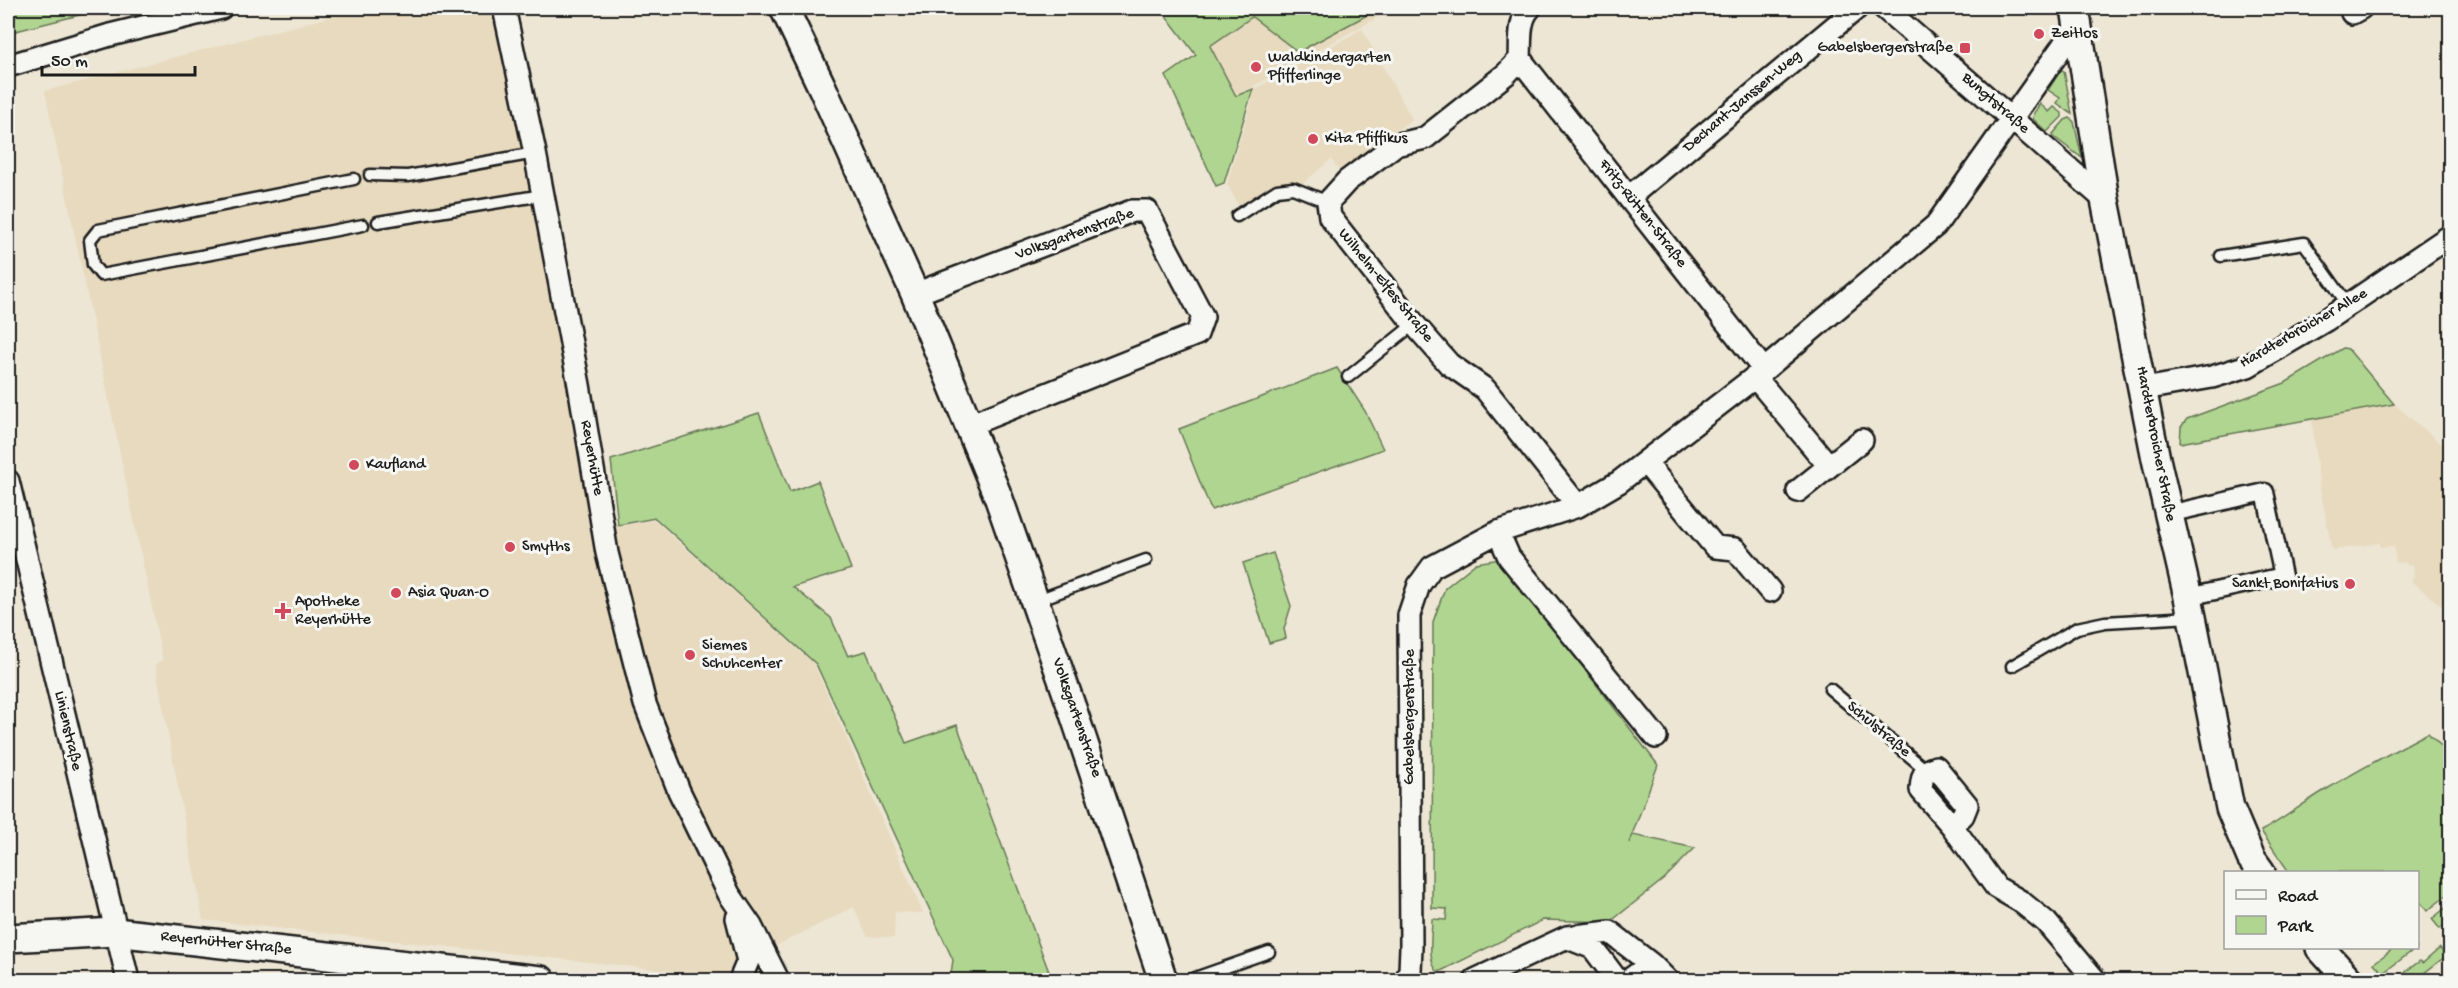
<svg xmlns="http://www.w3.org/2000/svg" width="2458" height="988" font-family="'Gochi Hand',sans-serif">
<style>
.built{fill:#e7dabf}
.green{fill:#b0d591;stroke:#667856;stroke-width:1.5}
.lines{fill:none;stroke-linecap:round;stroke-linejoin:round}
.service-casing{stroke:#1c1c1c;stroke-width:15}
.pedestrian-casing{stroke:#1c1c1c;stroke-width:21}
.minor-casing{stroke:#1c1c1c;stroke-width:26}
.tertiary-casing{stroke:#1c1c1c;stroke-width:32}
.service{stroke:#f6f6f2;stroke-width:10}
.pedestrian{stroke:#f6f6f2;stroke-width:16}
.minor{stroke:#f6f6f2;stroke-width:21}
.tertiary{stroke:#f6f6f2;stroke-width:27}
.poi-dot{fill:#d1495b;stroke:#f6f6f2;stroke-width:2}
.labels{text-anchor:middle;dominant-baseline:central;stroke-width:6;stroke-linejoin:round;paint-order:stroke}
.poi-label{font-size:16px;fill:#1c1c1c;stroke:#f6f6f2;text-anchor:start}
.street-label{font-size:16px;fill:#1c1c1c;stroke:#f6f6f2}
</style>
<rect width="100%" height="100%" fill="#ede6d4"/>
<filter id="ink" filterUnits="userSpaceOnUse"><feTurbulence type="fractalNoise" baseFrequency=".0167" numOctaves="2"/><feDisplacementMap in="SourceGraphic" scale="12" xChannelSelector="R" yChannelSelector="G"/><feConvolveMatrix kernelMatrix="1 2 1 2 8 2 1 2 1" color-interpolation-filters="sRGB"/></filter>
<g filter="url(#ink)">
<!-- built -->
<path class="built" d="M 364,8 L 508,8 L 611,528 L 654,520 L 814,664 L 923,913 L 895,912 L 894,938 L 867,936 L 854,907 L 774,947 L 789,980 L 755,980 L 203,920 L 155,664 L 163,661 L 45,91 Z
M 1234,8 L 1386,8 L 1389,11 L 1236,96 L 1209,46 L 1247,22 Z
M 1362,29 L 1412,119 L 1341,172 L 1331,159 L 1299,187 L 1276,183 L 1241,210 L 1227,184 L 1255,89 Z
M 2394,404 L 2450,451 L 2450,610 L 2449,612 L 2411,581 L 2414,576 L 2413,565 L 2407,566 L 2406,562 L 2396,563 L 2394,546 L 2380,547 L 2380,543 L 2332,550 L 2319,483 L 2312,419 Z"/>
<!-- green -->
<path class="green" d="M 8,8 L 107,8 L 8,33 Z
M 1160,8 L 1380,8 L 1298,52 L 1252,17 L 1210,46 L 1236,96 L 1253,89 L 1224,183 L 1216,186 L 1166,76 L 1196,55 Z
M 2061,70 L 2064,71 L 2072,114 L 2057,103 L 2060,98 L 2048,90 Z
M 2040,104 L 2049,112 L 2054,107 L 2062,113 L 2062,117 L 2047,132 L 2033,119 L 2034,113 Z
M 2070,118 L 2074,122 L 2082,158 L 2054,137 L 2053,134 L 2065,120 Z
M 2343,348 L 2348,349 L 2394,404 L 2180,443 L 2181,427 L 2187,419 L 2285,383 Z
M 1337,368 L 1365,411 L 1383,449 L 1211,510 L 1179,429 Z
M 759,413 L 790,492 L 818,481 L 851,569 L 793,587 L 831,618 L 848,656 L 866,651 L 906,743 L 957,725 L 1052,980 L 950,980 L 953,960 L 816,664 L 655,518 L 618,525 L 611,460 Z
M 1273,553 L 1291,606 L 1284,629 L 1286,638 L 1269,643 L 1243,563 Z
M 1500,559 L 1658,765 L 1629,843 L 1633,835 L 1695,848 L 1664,879 L 1610,922 L 1543,920 L 1441,971 L 1437,971 C 1427,960 1432,934 1432,919 L 1446,920 L 1447,909 L 1432,908 L 1433,622 L 1445,588 L 1476,563 Z
M 2428,733 L 2441,746 L 2450,741 L 2450,893 L 2427,911 L 2421,903 L 2418,905 L 2418,872 L 2289,872 L 2261,831 C 2285,819 2304,802 2327,789 C 2360,769 2394,751 2428,733 Z
M 2450,904 L 2450,921 L 2440,929 L 2432,919 Z
M 2394,948 L 2416,948 L 2383,973 L 2374,963 Z
M 2440,948 L 2446,956 L 2415,980 L 2394,980 L 2420,961 L 2423,963 Z"/>
<g class="lines">
<!-- service casing -->
<g class="service-casing">
<path id="service" d="M 370,175 L 408,176 L 535,153
M 354,179 L 98,230 L 90,240 L 93,265 L 101,275 L 363,225
M 1237,216 L 1277,190 L 1293,188 L 1328,202
M 378,222 L 543,195
M 2221,256 L 2304,243 L 2348,305
M 1348,377 L 1414,324
M 1035,601 L 1146,560
M 2012,666 L 2077,628 L 2105,622 L 2191,617
M 1830,689 L 1926,770
M 1189,980 L 1269,952"/>
</g>
<!-- pedestrian casing -->
<g class="pedestrian-casing">
<path id="pedestrian" d="M 2168,514 L 2265,492 L 2283,576 L 2188,597"/>
</g>
<!-- minor casing -->
<g class="minor-casing">
<path id="minor" d="M 504,8 L 535,153 L 579,385 L 607,553 L 645,704 L 679,791 L 729,894 L 751,926 L 778,980
M 1530,8 C 1518,20 1521,43 1520,59 L 1506,74 L 1425,138 L 1395,145 L 1347,181 L 1328,202 L 1330,217 L 1414,324 L 1449,364 L 1485,389 L 1578,506
M 1884,8 L 2105,200
M 2352,13 L 2361,8
M 1520,59 L 1764,370
M 8,66 L 110,35 L 221,8
M 1629,197 L 1857,8
M 915,294 L 1132,211 L 1147,211 L 1203,317 L 1197,334 L 969,425
M 1755,377 L 1829,466
M 2144,389 L 2212,377 L 2248,366 L 2326,320 L 2450,236
M 1645,462 L 1715,547 L 1735,549 L 1770,591
M 8,481 L 128,980
M 1798,491 L 1862,440
M 1498,532 L 1509,557 L 1656,737
M 1952,826 L 1963,815 L 1967,805 L 1936,767 C 1922,771 1922,777 1921,790 L 1952,826 L 1996,887 L 2020,901 L 2046,922 L 2095,980
M 737,918 L 748,961 L 740,980
M 1568,938 L 1593,948 L 1617,980
M 1406,980 L 1410,971 L 1411,947 L 1409,615 L 1419,585 L 1432,567 L 1498,532 L 1578,506 L 1619,482 L 1764,370 L 1936,225 L 2077,26
M 1475,980 L 1567,937 L 1610,932 L 1651,964 L 1667,980
M 1629,980 L 1651,964"/>
</g>
<!-- tertiary casing -->
<g class="tertiary-casing">
<path id="tertiary" d="M 784,8 L 822,87 L 915,294 L 999,499 L 1072,708 L 1163,980
M 2075,8 L 2105,200 L 2156,459 L 2188,597 L 2230,808 L 2251,858 L 2261,872
M 8,938 L 115,932 L 541,980
M 2320,948 L 2349,980"/>
</g>
<!-- service -->
<use href="#service" class="service"/>
<!-- pedestrian -->
<use href="#pedestrian" class="pedestrian"/>
<!-- minor -->
<use href="#minor" class="minor"/>
<!-- tertiary -->
<use href="#tertiary" class="tertiary"/>
</g>
</g>
<!-- markers -->
<g class="poi-dot">
<circle cx="2039" cy="34" r="6"/>
<rect x="1959" y="42" width="12" height="12" rx="3"/>
<circle cx="1256" cy="67" r="6"/>
<circle cx="1313" cy="139" r="6"/>
<circle cx="354" cy="465" r="6"/>
<circle cx="510" cy="547" r="6"/>
<circle cx="2350" cy="584" r="6"/>
<circle cx="396" cy="593" r="6"/>
<path d="M280 602h6v6h6v6h-6v6h-6v-6h-6v-6h6z"/>
<circle cx="690" cy="655" r="6"/>
</g>
<g class="labels">
<!-- poi labels -->
<g class="poi-label">
<text x="2051" y="34">Zeitlos</text>
<text x="1953" y="48" text-anchor="end">Gabelsbergerstraße</text>
<text x="1268" y="58">Waldkindergarten<tspan x="1268" dy="18">Pfifferlinge</tspan></text>
<text x="1325" y="139">Kita Pfiffikus</text>
<text x="366" y="465">Kaufland</text>
<text x="522" y="547">Smyths</text>
<text x="2338" y="584" text-anchor="end">Sankt Bonifatius</text>
<text x="408" y="593">Asia Quan-O</text>
<text x="295" y="602">Apotheke<tspan x="295" dy="18">Reyerhütte</tspan></text>
<text x="702" y="646">Siemes<tspan x="702" dy="18">Schuhcenter</tspan></text>
</g>
<!-- street labels -->
<g class="street-label">
<text transform="translate(1743 102) rotate(-40)">Dechant-Janssen-Weg</text>
<text transform="translate(1995 104) rotate(41)">Bungtstraße</text>
<text transform="translate(1642 214) rotate(52)">Fritz-Rütten-Straße</text>
<text transform="translate(1075 235) rotate(-20)">Volksgartenstraße</text>
<text transform="translate(1385 286) rotate(51)">Wilhelm-Elfes-Straße</text>
<text transform="translate(2304 329) rotate(-30)">Hardterbroicher Allee</text>
<text transform="translate(2155 444) rotate(79)">Hardterbroicher Straße</text>
<text transform="translate(591 458) rotate(80)">Reyerhütte</text>
<text transform="translate(1410 717) rotate(-90)">Gabelsbergerstraße</text>
<text transform="translate(1076 718) rotate(71)">Volksgartenstraße</text>
<text transform="translate(1878 730) rotate(40)">Schulstraße</text>
<text transform="translate(67 731) rotate(77)">Linienstraße</text>
<text transform="translate(226 944) rotate(6)">Reyerhütter Straße</text>
</g>
</g>
<!-- margin -->
<rect width="2458" height="988" fill="none" stroke="#f6f6f2" stroke-width="30"/>
<rect x="15" y="15" width="2428" height="958" fill="none" stroke="#1c1c1c" stroke-width="2" filter="url(#ink)"/>
<!-- legend -->
<rect x="2224" y="871" width="195" height="78" fill="#f6f6f2" stroke="#9f9f9c" stroke-width="1.5"/>
<rect x="2236" y="890" width="30" height="9" fill="#f6f6f2" stroke="#9f9f9c" stroke-width="1.5"/>
<text x="2278" y="901" font-size="18" fill="#1c1c1c">Road</text>
<rect x="2236" y="916" width="30" height="18" fill="#b0d591" stroke="#9f9f9c" stroke-width="1.5"/>
<text x="2278" y="931" font-size="18" fill="#1c1c1c">Park</text>
<!-- scale -->
<path d="M42 66v9h153v-9" fill="none" stroke="#1c1c1c" stroke-width="3"/>
<text x="51" y="66" font-size="18" fill="#1c1c1c" stroke="#f6f6f2" stroke-width="4.5" paint-order="stroke">50 m</text>
</svg>
